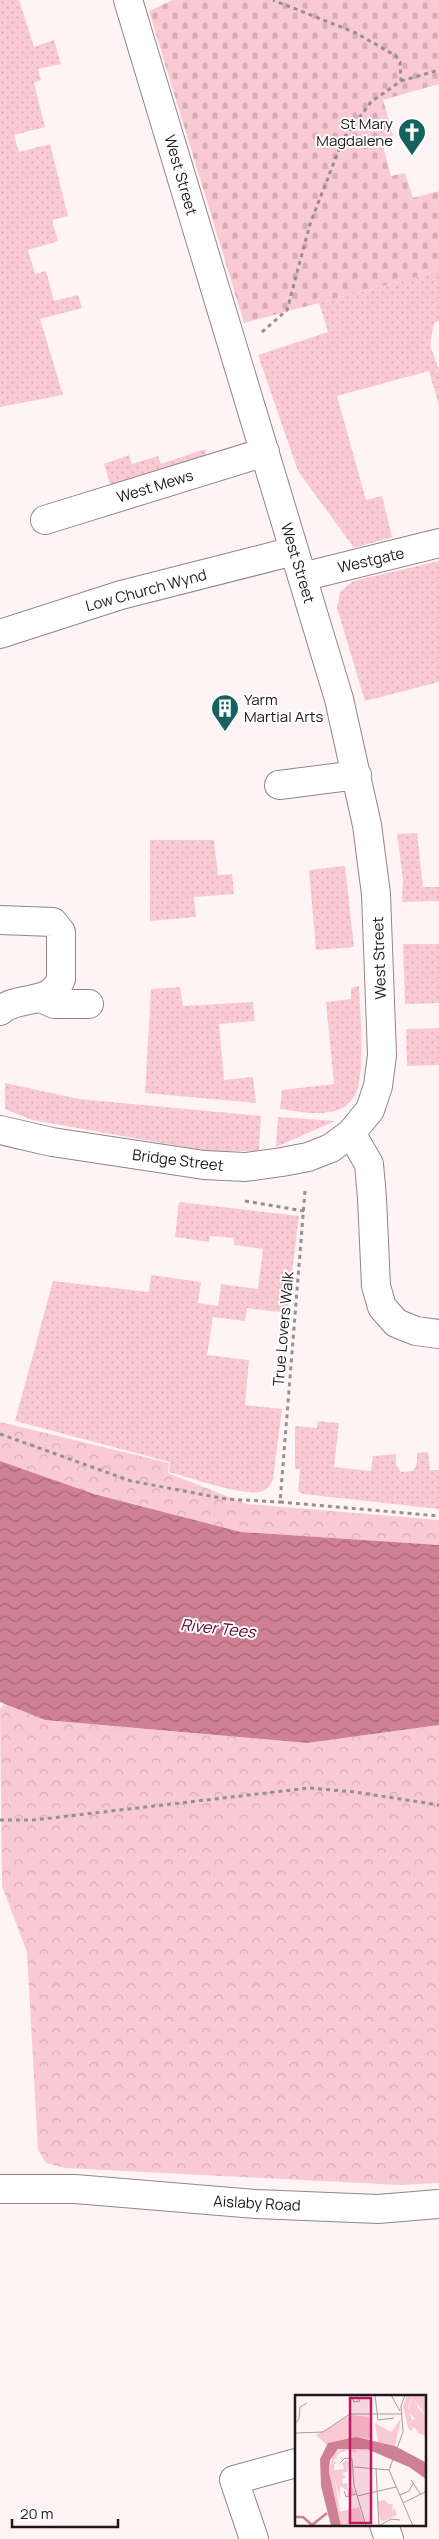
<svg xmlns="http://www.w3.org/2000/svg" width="439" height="2539" font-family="Manrope,sans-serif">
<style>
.green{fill:url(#green-dots)}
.forest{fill:url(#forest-crowns)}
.cemetery{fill:url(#cemetery-stones)}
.water{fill:url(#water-waves)}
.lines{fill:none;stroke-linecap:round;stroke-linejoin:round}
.minor-casing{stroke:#938487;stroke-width:30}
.path{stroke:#978f90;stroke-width:3;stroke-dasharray:4 4;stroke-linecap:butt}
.minor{stroke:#fff;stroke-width:28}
.labels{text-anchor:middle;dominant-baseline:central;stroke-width:4;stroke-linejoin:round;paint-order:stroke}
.poi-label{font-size:15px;fill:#1e1819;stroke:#fff;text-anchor:end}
.street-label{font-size:15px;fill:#1e1819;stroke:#fff}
.water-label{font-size:16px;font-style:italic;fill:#63002c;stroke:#fff}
.inset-river{fill:none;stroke:#d08094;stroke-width:2.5}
.inset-road{fill:none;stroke:#a49c9e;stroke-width:1}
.view{fill:#c2185b;fill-opacity:0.15;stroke:#c2185b;stroke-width:2.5}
.inset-edge{fill:none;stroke:#1e1819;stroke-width:2.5}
</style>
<defs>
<pattern id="green-dots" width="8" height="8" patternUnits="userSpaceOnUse" patternTransform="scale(1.25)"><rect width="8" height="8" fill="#facad4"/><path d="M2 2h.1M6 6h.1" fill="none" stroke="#d6adb5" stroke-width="1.8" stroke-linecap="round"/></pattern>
<pattern id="forest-crowns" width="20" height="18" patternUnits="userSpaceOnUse" patternTransform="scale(1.25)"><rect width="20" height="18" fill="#facad4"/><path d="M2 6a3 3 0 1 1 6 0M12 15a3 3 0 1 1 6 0" fill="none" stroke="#d6adb5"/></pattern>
<pattern id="cemetery-stones" width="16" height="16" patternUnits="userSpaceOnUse" patternTransform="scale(1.25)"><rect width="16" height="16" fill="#facad4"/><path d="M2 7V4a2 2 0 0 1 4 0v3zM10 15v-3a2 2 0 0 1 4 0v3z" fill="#d6adb5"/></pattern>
<pattern id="water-waves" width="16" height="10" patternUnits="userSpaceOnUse" patternTransform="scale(1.25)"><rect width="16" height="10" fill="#d08094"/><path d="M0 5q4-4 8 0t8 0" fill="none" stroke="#a86878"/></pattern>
</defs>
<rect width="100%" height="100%" fill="#fef4f6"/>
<!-- green -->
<path class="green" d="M 0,0 L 19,0 L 34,47 L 54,40 L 61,64 L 38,69 L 41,80 L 34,83 L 45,127 L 14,135 L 19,152 L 50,144 L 68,216 L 52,220 L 58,241 L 28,250 L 35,274 L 46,271 L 54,301 L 78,295 L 82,308 L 40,319 L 63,395 L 0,407 Z
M 439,271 L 439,321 L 434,323 L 430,345 L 439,370 L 439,406 L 429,371 L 337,396 L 366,500 L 382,496 L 392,537 L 354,548 L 298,471 L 258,355 L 328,332 L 319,303 Z
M 205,449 L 207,458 L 112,490 L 104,464 L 129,455 L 132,464 L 158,456 L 161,464 Z
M 439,561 L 439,682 L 365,701 L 337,608 L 340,592 L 353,581 Z
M 417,833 L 423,887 L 439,887 L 439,901 L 402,902 L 403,879 L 397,834 Z
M 150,840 L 214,840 L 218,875 L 232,874 L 234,894 L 194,897 L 196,917 L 150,921 Z
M 345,866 L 354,947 L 316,950 L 309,870 Z
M 403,944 L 439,944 L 439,1003 L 405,1004 Z
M 359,986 C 360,1012 366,1074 355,1095 C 351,1103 343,1109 334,1111 C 317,1116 297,1111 280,1109 L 282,1090 L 334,1084 L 326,1002 L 351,999 L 351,988 Z
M 180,987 L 183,1006 L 253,1002 L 255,1021 L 219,1024 L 224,1080 L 253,1077 L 256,1103 L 145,1093 L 151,989 Z
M 439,1028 L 439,1065 L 407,1066 L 406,1029 Z
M 5,1083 L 79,1099 L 261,1116 L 259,1151 L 207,1151 L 32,1120 L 5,1109 Z
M 278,1117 L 335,1121 L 276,1147 Z
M 179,1202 L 299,1216 L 287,1313 L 247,1308 L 245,1321 L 213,1317 L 207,1355 L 249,1360 L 245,1405 L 282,1409 L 273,1479 C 271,1485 267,1490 260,1492 C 243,1496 188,1477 169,1472 L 170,1462 L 15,1421 L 53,1281 L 149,1292 L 151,1275 L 201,1282 L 198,1303 L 218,1306 L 221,1284 L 258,1289 L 263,1249 L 234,1245 L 234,1238 L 210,1236 L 209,1242 L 175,1237 Z
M 318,1421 L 339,1423 L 334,1467 L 371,1471 L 373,1456 L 396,1454 L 396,1465 L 401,1472 L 413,1471 L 417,1463 L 417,1453 L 428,1452 L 430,1470 L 439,1470 L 439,1509 L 303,1494 L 298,1491 L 300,1469 L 295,1469 L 295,1426 L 317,1428 Z"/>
<!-- forest -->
<path class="forest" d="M 0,1422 L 169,1463 L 168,1473 L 247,1504 L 439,1520 L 439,1545 L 241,1532 L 94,1494 L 0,1461 Z
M 4,1704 L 45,1720 L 307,1743 L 439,1725 L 439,2183 L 400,2185 L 65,2168 L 46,2163 L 38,2150 L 27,1952 L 2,1886 L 0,1709 Z"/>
<!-- cemetery -->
<path class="cemetery" d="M 173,0 L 439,0 L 439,84 L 383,100 L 393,135 L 381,139 L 391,176 L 405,173 L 413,198 L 439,191 L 439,271 L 244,323 L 149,11 Z"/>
<!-- water -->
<path class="water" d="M 0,1461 L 94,1494 L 241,1532 L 439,1545 L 439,1725 L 307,1743 L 45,1720 L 0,1702 Z"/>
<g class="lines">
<!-- minor casing -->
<g class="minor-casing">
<path id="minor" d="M 45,520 L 265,452
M 302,577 L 439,543
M 0,634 L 121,595 L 294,551
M 279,785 L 357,775
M 0,920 L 53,922 L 61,932 L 61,979 C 51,1007 18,994 0,1011
M 41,998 L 54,1004 L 89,1004
M 0,1130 L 52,1142 L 204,1165 L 245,1167 L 282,1162 L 308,1157 L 331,1148 L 351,1133 L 370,1110 L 378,1086 L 382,1055 L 376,894 L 367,825 L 339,699 L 128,0
M 351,1133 L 369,1164 L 372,1198 L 376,1286 L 382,1307 L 396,1323 L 416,1331 L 439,1334
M 0,2189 L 75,2189 L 256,2204 L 378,2209 L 439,2204
M 384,2525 L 389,2539
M 254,2539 L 234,2480 L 296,2463"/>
</g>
<!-- path -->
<path class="path" d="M 401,81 L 439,70
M 262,332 L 287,310 L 310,224 L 343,139 L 371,102 L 401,81 L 400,62 L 396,56 L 356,33 L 273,0
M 305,1191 L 280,1502 L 439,1516
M 245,1201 L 304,1211
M 0,1434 L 131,1481 L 226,1499 L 280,1502
M 0,1820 L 34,1820 L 309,1788 L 355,1792 L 439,1805"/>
<!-- minor -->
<use href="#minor" class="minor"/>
</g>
<!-- icons -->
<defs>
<g id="church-pin" transform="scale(1.4375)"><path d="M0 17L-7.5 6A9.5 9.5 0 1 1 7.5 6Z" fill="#146361" stroke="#fff"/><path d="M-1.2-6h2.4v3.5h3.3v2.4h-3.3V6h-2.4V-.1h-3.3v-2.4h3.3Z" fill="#fff"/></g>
<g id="building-pin" transform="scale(1.4375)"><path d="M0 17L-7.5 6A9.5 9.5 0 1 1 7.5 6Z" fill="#146361" stroke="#fff"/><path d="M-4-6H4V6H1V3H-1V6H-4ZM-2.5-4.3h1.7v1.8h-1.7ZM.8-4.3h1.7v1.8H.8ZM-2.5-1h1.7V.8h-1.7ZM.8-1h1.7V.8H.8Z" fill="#fff"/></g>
</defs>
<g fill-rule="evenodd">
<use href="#church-pin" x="412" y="132"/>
<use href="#building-pin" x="225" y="708"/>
</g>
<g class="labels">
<!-- poi labels -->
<g class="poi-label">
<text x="393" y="123">St Mary<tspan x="393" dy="17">Magdalene</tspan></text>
<text x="244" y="699" text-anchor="start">Yarm<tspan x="244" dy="17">Martial Arts</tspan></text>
</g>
<!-- street labels -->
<g class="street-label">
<text transform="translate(181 175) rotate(74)">West Street</text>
<text transform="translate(155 486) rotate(-17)">West Mews</text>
<text transform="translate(371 560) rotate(-13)">Westgate</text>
<text transform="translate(298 563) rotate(73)">West Street</text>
<text transform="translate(146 590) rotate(-15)">Low Church Wynd</text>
<text transform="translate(379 958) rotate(-92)">West Street</text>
<text transform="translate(178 1160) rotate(7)">Bridge Street</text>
<text transform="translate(283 1329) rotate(-85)">True Lovers Walk</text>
<text transform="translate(257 2203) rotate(3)">Aislaby Road</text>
</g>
<!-- water labels -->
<g class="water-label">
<text transform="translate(218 1628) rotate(6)">River Tees</text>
</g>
</g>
<!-- overview -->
<g transform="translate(295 2395)">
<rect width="131" height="131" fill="#fef4f6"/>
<path d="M 118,0 L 131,0 L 131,21 L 120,5 L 124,24 L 121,25 L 113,16 ZM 49,53 L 61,55 L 62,58 L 54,55 L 44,58 L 39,66 L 42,68 L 39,69 L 39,75 L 49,74 L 47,68 L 51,65 L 54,67 L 52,77 L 46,78 L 51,82 L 47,84 L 48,89 L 52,88 L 53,95 L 58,93 L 60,98 L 51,101 L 53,96 L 45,91 L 45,104 L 40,85 L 35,82 L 36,69 L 40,59 Z" fill="#facad4"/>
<path d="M 112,0 L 118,0 L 113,13 L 117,25 L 123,23 L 118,18 L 123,3 L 122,12 L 131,21 L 131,41 L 123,38 L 119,32 L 116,36 L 113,33 L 108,11 ZM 56,20 L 74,22 L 76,44 L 61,42 L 32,50 L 21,40 ZM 106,24 L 100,51 L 83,47 L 80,28 L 96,37 ZM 48,52 L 64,53 L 77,56 L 47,53 L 41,58 L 36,69 L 35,82 L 40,85 L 45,117 L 61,113 L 51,118 L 48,126 L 62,120 L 52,131 L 46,131 L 34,77 L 38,59 ZM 90,105 L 93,109 L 98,109 L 97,115 L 100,114 L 102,120 L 89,126 L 85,124 L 82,106 Z" fill="#facad4"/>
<path d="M 64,112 L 69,127 L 48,131 L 45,117 Z" fill="#facad4"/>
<path d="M 61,42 L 100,51 L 130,67 L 131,84 L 114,72 L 72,54 L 43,54 L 35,65 L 34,77 L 46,131 L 36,131 L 26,91 L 25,64 L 33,48 Z" fill="#d08094"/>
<path class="inset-river" d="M 0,122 L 8,122 L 17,130 L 32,118"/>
<path class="inset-road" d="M 56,0 L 59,7 L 65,6 L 61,0M 80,0 L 83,25 L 99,23M 96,0 L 105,16M 110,0 L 106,11 L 108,37 L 94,75 L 118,131M 0,29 L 4,24 L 5,12 L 12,8M 0,38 L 28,37 L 55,19 L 107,19M 45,68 L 50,63 L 57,64 L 59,90 L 71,131M 59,72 L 94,75M 116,85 L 126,100M 49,96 L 51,102 L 61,99M 105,100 L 114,96 L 118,89M 62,101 L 101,92M 108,108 L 132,96M 77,131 L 84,131 L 81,73M 84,131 L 96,124 L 105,125"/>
<path class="view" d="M 55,3 L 76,3 L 76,128 L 55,128 Z"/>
<rect width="131" height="131" class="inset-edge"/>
</g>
<!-- scale -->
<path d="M12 2519v8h106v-8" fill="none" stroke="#1e1819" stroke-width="2.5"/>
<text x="20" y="2519" font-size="15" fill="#1e1819" stroke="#ffffff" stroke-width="4" paint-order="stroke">20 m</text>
</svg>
